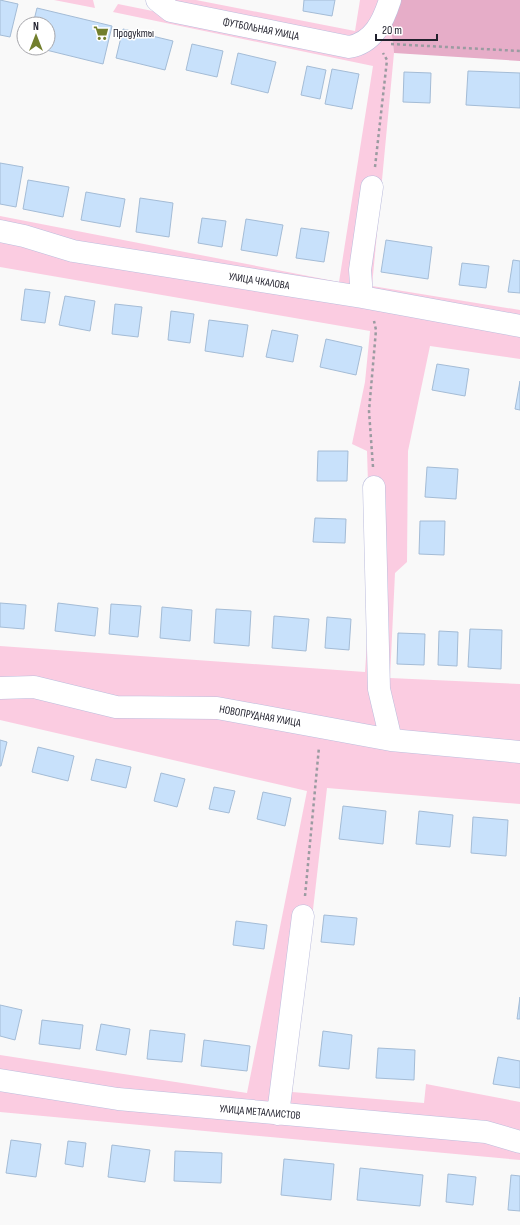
<svg xmlns="http://www.w3.org/2000/svg" width="520" height="1225" font-family="'Sofia Sans Condensed',sans-serif">
<style>
.green{fill:#fbcce1}
.forest{fill:#e6adc8}
.building{fill:#c8e1fb;stroke:#a4bcd6}
.lines{fill:none;stroke-linecap:round;stroke-linejoin:round}
.minor-casing{stroke:#bcbddd;stroke-width:23}
.path{stroke:#9b9ba1;stroke-width:2.5;stroke-dasharray:3 3;stroke-linecap:butt}
.minor{stroke:#fff;stroke-width:22}
.labels{text-anchor:middle;dominant-baseline:central;stroke-width:3;stroke-linejoin:round;paint-order:stroke}
.street-label{font-size:11px;fill:#21212d;stroke:#fff}
.poi-label{font-size:11px;fill:#21212d;stroke:#fff;text-anchor:start}
</style>
<rect width="100%" height="100%" fill="#f9f9f9"/>
<!-- green -->
<path class="green" d="M 54,0 L 93,0 L 95,8 Z
M 170,0 L 196,0 L 355,31 L 360,0 L 385,0 L 358,38 Z
M 118,4 L 349,51 L 390,19 L 394,53 L 372,286 L 520,310 L 520,321 L 355,291 L 73,245 L 0,224 L 0,216 L 339,282 L 373,66 L 113,12 Z
M 0,236 L 520,331 L 520,359 L 430,346 L 408,451 L 407,562 L 395,573 L 390,678 L 520,684 L 520,747 L 395,735 L 368,483 L 367,451 L 352,444 L 365,382 L 370,331 L 0,267 Z
M 371,584 L 386,733 L 117,702 L 0,682 L 0,646 L 365,672 Z
M 0,693 L 217,712 L 520,757 L 520,804 L 327,788 L 292,1092 L 424,1103 L 426,1084 L 520,1102 L 520,1135 L 0,1076 L 0,1055 L 247,1093 L 307,791 L 0,720 Z
M 0,1085 L 485,1138 L 520,1147 L 520,1160 L 0,1112 Z"/>
<!-- forest -->
<path class="forest" d="M 395,0 L 520,0 L 520,61 L 394,53 L 390,19 Z"/>
<!-- building -->
<path class="building" d="M 0,0 L 18,4 L 10,37 L 0,35 Z
M 304,0 L 335,0 L 332,16 L 303,11 Z
M 37,8 L 112,26 L 103,64 L 38,48 L 48,48 L 48,24 L 33,24 Z
M 123,29 L 173,41 L 165,70 L 116,58 Z
M 192,44 L 223,51 L 217,77 L 186,70 Z
M 238,53 L 276,62 L 268,93 L 231,84 Z
M 307,66 L 326,70 L 320,99 L 301,95 Z
M 332,69 L 359,74 L 352,109 L 325,104 Z
M 468,71 L 520,73 L 520,108 L 466,105 Z
M 404,72 L 431,73 L 430,103 L 403,102 Z
M 0,163 L 23,167 L 16,207 L 0,204 Z
M 28,180 L 69,187 L 63,217 L 23,209 Z
M 86,192 L 125,199 L 120,227 L 81,220 Z
M 140,198 L 173,203 L 169,237 L 136,232 Z
M 202,218 L 226,221 L 222,247 L 198,243 Z
M 246,219 L 283,225 L 277,256 L 241,250 Z
M 301,228 L 329,232 L 324,262 L 296,258 Z
M 386,240 L 432,247 L 428,279 L 381,272 Z
M 513,260 L 520,261 L 520,293 L 508,292 Z
M 462,263 L 489,266 L 486,288 L 459,285 Z
M 25,289 L 50,292 L 45,323 L 21,320 Z
M 65,296 L 95,301 L 90,331 L 59,325 Z
M 115,304 L 142,307 L 138,337 L 112,334 Z
M 171,311 L 194,314 L 190,343 L 168,340 Z
M 209,320 L 248,325 L 243,357 L 205,351 Z
M 272,330 L 298,335 L 293,362 L 266,357 Z
M 326,339 L 362,347 L 356,375 L 320,367 Z
M 437,364 L 469,369 L 465,396 L 432,390 Z
M 520,381 L 520,410 L 515,409 Z
M 318,451 L 348,451 L 347,481 L 317,481 Z
M 427,467 L 458,469 L 456,499 L 425,497 Z
M 315,518 L 346,519 L 345,543 L 313,542 Z
M 420,521 L 445,521 L 444,555 L 419,554 Z
M 0,603 L 26,605 L 24,629 L 0,627 Z
M 58,603 L 98,608 L 95,636 L 55,631 Z
M 111,604 L 141,606 L 138,637 L 109,634 Z
M 162,607 L 192,610 L 190,641 L 160,638 Z
M 216,609 L 251,611 L 249,646 L 214,643 Z
M 274,616 L 309,619 L 306,651 L 272,648 Z
M 327,617 L 351,619 L 349,650 L 325,648 Z
M 470,629 L 502,630 L 501,669 L 468,667 Z
M 439,631 L 458,632 L 457,666 L 438,665 Z
M 398,633 L 425,634 L 424,665 L 397,664 Z
M 0,740 L 7,742 L 1,766 L 0,766 Z
M 38,747 L 74,756 L 68,781 L 32,772 Z
M 96,759 L 131,767 L 126,788 L 91,780 Z
M 161,773 L 185,779 L 177,807 L 154,801 Z
M 214,787 L 235,791 L 229,813 L 209,809 Z
M 263,792 L 291,798 L 285,826 L 257,819 Z
M 343,806 L 386,811 L 383,844 L 339,839 Z
M 419,811 L 453,815 L 450,847 L 416,844 Z
M 473,817 L 508,820 L 506,856 L 471,853 Z
M 324,915 L 357,918 L 354,945 L 321,942 Z
M 236,921 L 267,925 L 264,949 L 233,945 Z
M 520,997 L 520,1019 L 517,1019 Z
M 0,1005 L 22,1010 L 15,1040 L 0,1036 Z
M 42,1020 L 83,1025 L 80,1049 L 39,1044 Z
M 101,1024 L 130,1029 L 126,1055 L 96,1050 Z
M 150,1030 L 185,1034 L 182,1062 L 147,1059 Z
M 323,1031 L 352,1035 L 349,1069 L 319,1066 Z
M 204,1040 L 250,1046 L 247,1071 L 201,1066 Z
M 378,1048 L 415,1050 L 414,1080 L 376,1078 Z
M 498,1057 L 520,1061 L 520,1088 L 493,1084 Z
M 11,1140 L 41,1144 L 36,1177 L 6,1173 Z
M 68,1141 L 86,1143 L 83,1167 L 65,1164 Z
M 112,1145 L 150,1150 L 145,1182 L 108,1177 Z
M 175,1151 L 222,1153 L 221,1183 L 174,1181 Z
M 284,1159 L 334,1164 L 331,1200 L 281,1195 Z
M 360,1168 L 423,1175 L 420,1206 L 357,1200 Z
M 448,1174 L 476,1177 L 473,1205 L 446,1202 Z
M 511,1175 L 520,1176 L 520,1211 L 508,1210 Z"/>
<g class="lines">
<!-- minor casing -->
<g class="minor-casing">
<path id="minor" d="M 157,0 L 171,11 L 349,47 C 373,43 383,22 390,0
M 0,231 L 24,236 L 73,251 L 362,297 L 520,326
M 362,297 L 360,270 L 372,187
M 374,487 L 379,689 L 391,740
M 0,688 L 34,687 L 116,707 L 217,708 L 391,740 L 520,752
M 0,1080 L 118,1099 L 486,1132 L 520,1142
M 278,1114 L 303,916"/>
</g>
<!-- path -->
<path class="path" d="M 391,44 L 520,51
M 375,167 L 387,60 L 383,53
M 373,467 L 369,411 L 376,330 L 374,321
M 305,896 L 319,747"/>
<!-- minor -->
<use href="#minor" class="minor"/>
</g>
<!-- icons -->
<defs>
<g id="supermarket-bare" transform="scale(1.2)"><path d="M-6-5.5h2.5l.6 2H6L4.5 2H-2.5L-4.4-4H-6ZM-1.5 3.2a1.3 1.3 0 1 0 .1 0ZM3 3.2a1.3 1.3 0 1 0 .1 0Z" fill="#727f2d" stroke="#fff" stroke-width="2.5" paint-order="stroke"/></g>
</defs>
<g fill-rule="evenodd">
<use href="#supermarket-bare" x="101" y="33"/>
</g>
<g class="labels">
<!-- street labels -->
<g class="street-label">
<text transform="translate(261 29) rotate(11)">ФУТБОЛЬНАЯ УЛИЦА</text>
<text transform="translate(259 281) rotate(9)">УЛИЦА ЧКАЛОВА</text>
<text transform="translate(260 716) rotate(10)">НОВОПРУДНАЯ УЛИЦА</text>
<text transform="translate(260 1112) rotate(5)">УЛИЦА МЕТАЛЛИСТОВ</text>
</g>
<!-- poi labels -->
<g class="poi-label">
<text x="113" y="33">Продукты</text>
</g>
</g>
<!-- north arrow -->
<g transform="translate(36 36)"><circle r="19" fill="#ffffff" stroke="#a6a6ab"/>
<path d="M0-3L7 15L0 10L-7 15Z" fill="#727f2d"/>
<text y="-6" font-size="11" font-weight="bold" text-anchor="middle" fill="#21212d">N</text>
</g>
<!-- scale -->
<path d="M376 34v6h61v-6" fill="none" stroke="#21212d" stroke-width="2"/>
<text x="382" y="34" font-size="12" fill="#21212d" stroke="#ffffff" stroke-width="3" paint-order="stroke">20 m</text>
</svg>
